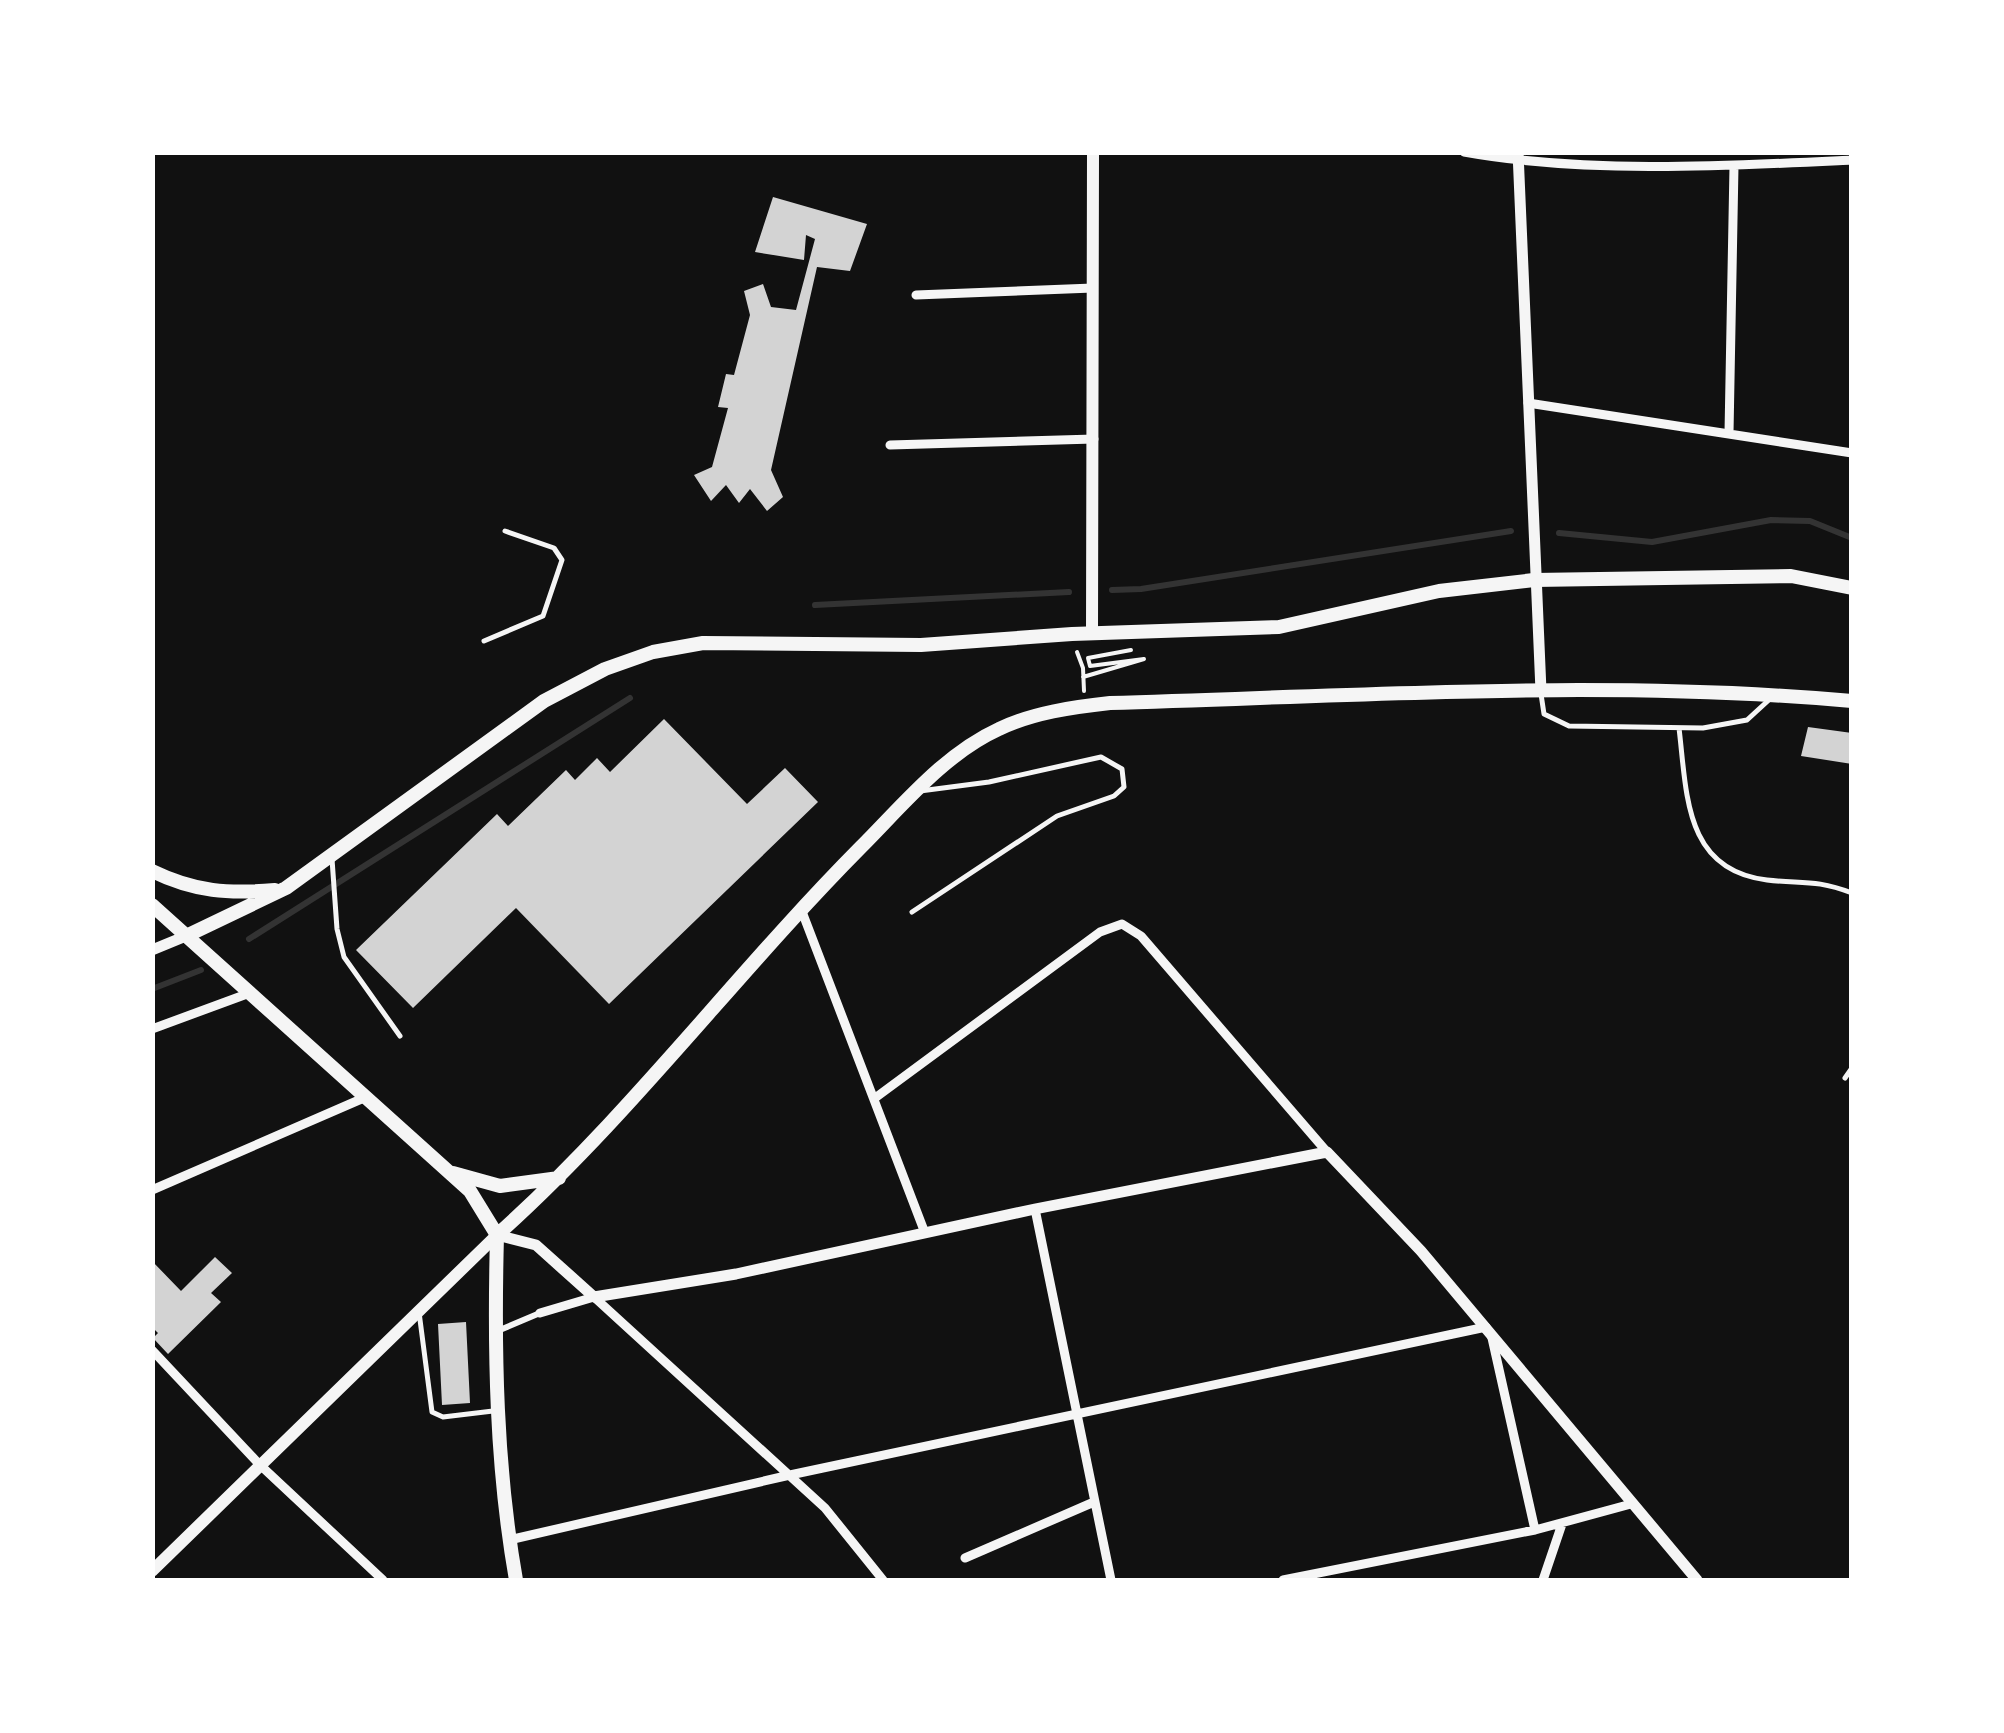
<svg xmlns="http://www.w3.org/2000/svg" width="2004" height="1733" font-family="Jost,sans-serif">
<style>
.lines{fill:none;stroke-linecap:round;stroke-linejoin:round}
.stream{stroke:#333;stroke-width:6}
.building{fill:#d3d3d3}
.path{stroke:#f5f5f5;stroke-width:4}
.service{stroke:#f5f5f5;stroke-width:5}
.pedestrian{stroke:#f5f5f5;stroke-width:6}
.minor{stroke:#f5f5f5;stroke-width:9}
.tertiary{stroke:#f5f5f5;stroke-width:11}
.secondary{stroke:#f5f5f5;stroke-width:12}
.primary{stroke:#f5f5f5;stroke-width:14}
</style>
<rect width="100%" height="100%" fill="#111"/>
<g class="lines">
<!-- stream -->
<path class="stream" d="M 1559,533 L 1652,542 L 1771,520 L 1810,521 L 1852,538
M 1112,590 L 1141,589 L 1511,531
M 815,605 L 1069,592
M 249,939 L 630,698
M 152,989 L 201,970"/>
</g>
<!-- building -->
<path class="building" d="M 773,197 L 867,224 L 850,271 L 817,267 L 771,470 L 783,497 L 767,511 L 750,489 L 739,503 L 726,485 L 711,501 L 694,475 L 712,467 L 728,408 L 718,407 L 726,374 L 734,375 L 750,315 L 744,291 L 763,284 L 771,307 L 796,310 L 815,239 L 806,235 L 804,260 L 755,252 Z
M 664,719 L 747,804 L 785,768 L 818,802 L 609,1004 L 516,908 L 413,1008 L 356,950 L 497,814 L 508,826 L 566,770 L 575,780 L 597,758 L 610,772 Z
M 1808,727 L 1852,733 L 1852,764 L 1801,756 Z
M 215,1257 L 232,1273 L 211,1293 L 221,1302 L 168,1354 L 153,1338 L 158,1333 L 152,1327 L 152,1261 L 181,1291 Z
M 466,1322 L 470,1403 L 442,1405 L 438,1324 Z"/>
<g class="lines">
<!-- path -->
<path class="path" d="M 1077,652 L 1083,668 L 1084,691
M 1083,677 L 1144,659 L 1090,666 L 1088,658 L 1131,650"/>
<!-- service -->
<path class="service" d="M 484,641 L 543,616 L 562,560 L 554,548 L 505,531
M 1541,694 L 1544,714 L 1569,726 L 1703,728 L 1747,720 L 1771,698
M 1679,728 C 1687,794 1684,870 1767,880 C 1802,884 1815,879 1852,893
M 332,859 L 337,929 L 344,957 L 400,1036
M 912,912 L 1057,816 L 1114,796 L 1124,787 L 1122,769 L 1101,757 L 989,782 L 920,791
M 1845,1078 L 1852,1068
M 419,1312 L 432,1412 L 443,1417 L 493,1411"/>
<!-- pedestrian -->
<path class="pedestrian" d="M 495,1332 L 540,1313"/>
<!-- minor -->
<path class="minor" d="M 1464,152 C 1586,174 1728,166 1852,160
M 916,295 L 1093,288
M 1528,403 L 1852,453
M 1729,433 L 1734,166
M 890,445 L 1094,439
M 801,909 L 925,1233
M 152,1029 L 247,994
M 875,1098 L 1100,932 L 1122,924 L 1141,936 L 1327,1152
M 152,1190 L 366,1097
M 1035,1209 L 1111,1580
M 540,1313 L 594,1297 L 825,1508 L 883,1580
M 1492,1338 L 1535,1530
M 152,1350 L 259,1464 L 383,1580
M 509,1540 L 790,1475 L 1486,1327
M 965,1558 L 1094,1502
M 1283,1580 L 1535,1530 L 1631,1504
M 1543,1580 L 1562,1524"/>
<!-- tertiary -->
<path class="tertiary" d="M 1518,152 L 1541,691
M 152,950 L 186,936
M 497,1235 L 536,1245 L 594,1297 L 736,1274 L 1035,1209 L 1327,1152 L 1421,1251 L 1697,1580"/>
<!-- secondary -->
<path class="secondary" d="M 1092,634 L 1093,152
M 152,1571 L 497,1235"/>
<!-- primary -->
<path class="primary" d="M 152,871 C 195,892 229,894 275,890
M 152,905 L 470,1191 L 497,1235
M 186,936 L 286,888 L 544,701 L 605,669 L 653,652 L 703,643 L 921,645 L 1072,634 L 1279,627 L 1439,591 L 1534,580 L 1791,576 L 1852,588
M 453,1173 L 500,1186 L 559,1178
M 497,1235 C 629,1117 736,973 861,847 C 902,806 944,754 999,729 C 1032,713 1073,707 1110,703 C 1356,696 1605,679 1852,701
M 497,1235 C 494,1351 496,1467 516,1580"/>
</g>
<!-- border -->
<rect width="2004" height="1733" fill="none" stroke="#ffffff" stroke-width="310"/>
</svg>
